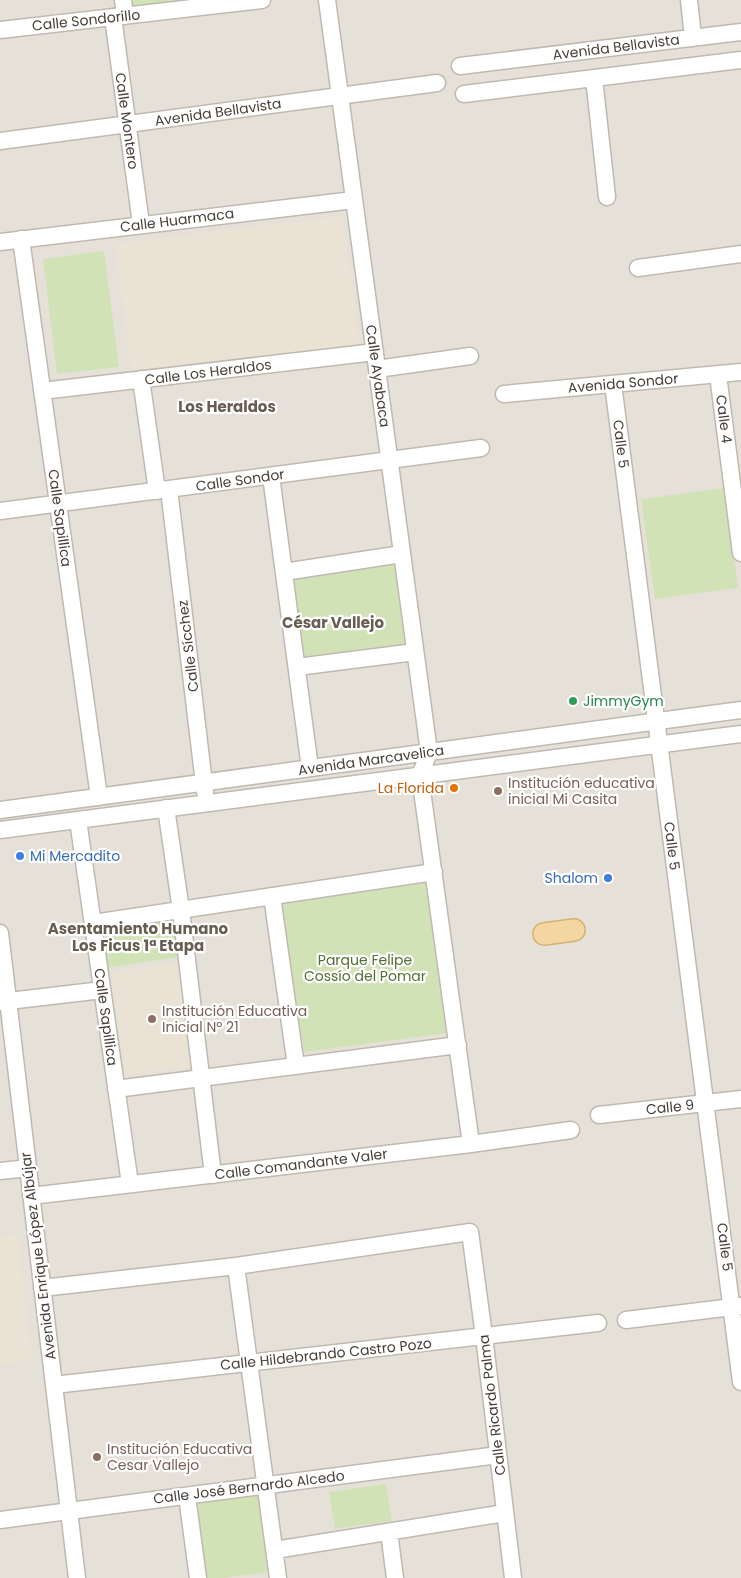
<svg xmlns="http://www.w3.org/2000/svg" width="741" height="1578" font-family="Poppins,sans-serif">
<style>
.residential{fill:#e6e1d8}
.education{fill:#eae3d5}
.green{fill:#d2e2b7}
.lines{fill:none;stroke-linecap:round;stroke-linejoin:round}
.minor-casing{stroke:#c0b9b0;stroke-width:19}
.major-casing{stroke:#d7b173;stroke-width:24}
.minor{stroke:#fff;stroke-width:16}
.major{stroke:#f3d6a2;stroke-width:21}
.leisure-dot{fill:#2e9e5b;stroke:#fff;stroke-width:2}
.food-dot{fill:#e8710a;stroke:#fff;stroke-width:2}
.education-dot{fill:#8d6e63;stroke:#fff;stroke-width:2}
.shop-dot{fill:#3f7fe0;stroke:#fff;stroke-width:2}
.labels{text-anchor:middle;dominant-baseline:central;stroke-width:4.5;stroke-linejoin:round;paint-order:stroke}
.street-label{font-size:14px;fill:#463f38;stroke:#fff}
.leisure-label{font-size:14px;fill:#27864d;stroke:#fff;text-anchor:start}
.education-label{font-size:14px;fill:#785e54;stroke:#fff;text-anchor:start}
.food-label{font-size:14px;fill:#c56008;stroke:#fff;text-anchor:end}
.shop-label{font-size:14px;fill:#366cbe;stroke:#fff;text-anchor:start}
.park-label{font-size:14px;fill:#4f7132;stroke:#fff}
.neighbourhood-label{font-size:15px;font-weight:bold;fill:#675d51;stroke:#fff}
</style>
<rect width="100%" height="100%" fill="#f3efe9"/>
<!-- residential -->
<path class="residential" d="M 0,0 L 741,0 L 741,1578 L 0,1578 Z"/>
<!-- education -->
<path class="education" d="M 342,216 L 360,345 L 192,364 L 132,373 L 115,244 Z
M 179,962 L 194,1066 L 126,1075 L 111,972 Z
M 17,1234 L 32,1360 L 0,1364 L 0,1236 Z"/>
<!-- green -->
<path class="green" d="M 131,0 L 250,0 L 132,12 Z
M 104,251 L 119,367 L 57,374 L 43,259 Z
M 724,488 L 738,588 L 655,599 L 641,499 Z
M 394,564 L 406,649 L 301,664 L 288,579 Z
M 427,883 L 448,1033 L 304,1052 L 282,903 Z
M 180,912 L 187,956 L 105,968 L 99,921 Z
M 386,1484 L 392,1521 L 335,1529 L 329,1492 Z
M 259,1492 L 270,1572 L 223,1578 L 206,1578 L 197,1499 Z"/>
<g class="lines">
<!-- minor casing -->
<g class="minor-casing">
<path id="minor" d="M 123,0 L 125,16
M 327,0 L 429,752 L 420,776 L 471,1144
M 689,0 L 693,38
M 113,17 L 141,224
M 0,30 L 262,0
M 460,66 L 741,32
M 594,78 L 607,197
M 464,94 L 741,60
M 0,141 L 437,83
M 21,239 L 99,797
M 0,242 L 354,200
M 638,268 L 741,254
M 377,369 L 470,356
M 718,375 L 741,553
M 141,379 L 157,491
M 613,384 L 741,1382
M 42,391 L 375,352
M 504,394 L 741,372
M 271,476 L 310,768
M 169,489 L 205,792
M 0,511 L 481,448
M 284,572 L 402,554
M 297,667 L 415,652
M 166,808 L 181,910 L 213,1175
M 0,810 L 741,710
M 78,820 L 130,1184
M 0,830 L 741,734
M 272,896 L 296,1066
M 93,923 L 434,872
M 0,933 L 77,1578
M 0,1002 L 102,990
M 116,1089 L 458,1045
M 599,1115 L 741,1099
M 0,1171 L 28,1168
M 31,1196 L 471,1144 L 571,1130
M 236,1266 L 278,1578
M 42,1288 L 236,1266 L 470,1232 L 484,1336 L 513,1578
M 626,1320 L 741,1306
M 54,1385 L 598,1323
M 187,1496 L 198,1578
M 0,1520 L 498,1455
M 389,1532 L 395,1578
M 275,1550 L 505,1513"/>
</g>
<!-- major casing -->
<g class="major-casing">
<path id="major" d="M 544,934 L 574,930"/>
</g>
<!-- minor -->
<use href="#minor" class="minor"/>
<!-- major -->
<use href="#major" class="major"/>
</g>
<!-- markers -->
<circle class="leisure-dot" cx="573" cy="701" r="5"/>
<circle class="food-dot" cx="454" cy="788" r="5"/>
<g class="education-dot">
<circle cx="498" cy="791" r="5"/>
<circle cx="152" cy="1019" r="5"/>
<circle cx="97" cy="1457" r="5"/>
</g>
<g class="shop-dot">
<circle cx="20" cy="856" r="5"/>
<circle cx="608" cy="878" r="5"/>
</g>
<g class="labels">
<!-- street labels -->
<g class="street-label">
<text transform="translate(86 20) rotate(-6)">Calle Sondorillo</text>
<text transform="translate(616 47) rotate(-7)">Avenida Bellavista</text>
<text transform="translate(218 112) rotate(-8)">Avenida Bellavista</text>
<text transform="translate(127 121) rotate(82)">Calle Montero</text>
<text transform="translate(177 220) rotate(-7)">Calle Huarmaca</text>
<text transform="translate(208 372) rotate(-7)">Calle Los Heraldos</text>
<text transform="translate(378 376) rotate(82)">Calle Ayabaca</text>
<text transform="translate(623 383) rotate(-5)">Avenida Sondor</text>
<text transform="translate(724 419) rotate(83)">Calle 4</text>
<text transform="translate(621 444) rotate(83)">Calle 5</text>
<text transform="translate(240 480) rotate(-8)">Calle Sondor</text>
<text transform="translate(60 518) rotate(82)">Calle Sapillica</text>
<text transform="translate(188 646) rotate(-97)">Calle Sícchez</text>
<text transform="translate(371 760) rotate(-8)">Avenida Marcavelica</text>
<text transform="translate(672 846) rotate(83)">Calle 5</text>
<text transform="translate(106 1017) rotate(82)">Calle Sapillica</text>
<text transform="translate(670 1107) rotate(-6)">Calle 9</text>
<text transform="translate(301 1164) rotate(-7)">Calle Comandante Valer</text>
<text transform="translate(725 1247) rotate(83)">Calle 5</text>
<text transform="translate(38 1256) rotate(-97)">Avenida Enrique López Albújar</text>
<text transform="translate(326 1354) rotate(-6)">Calle Hildebrando Castro Pozo</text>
<text transform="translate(492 1405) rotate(-97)">Calle Ricardo Palma</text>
<text transform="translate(249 1487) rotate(-7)">Calle José Bernardo Alcedo</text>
</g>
<!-- leisure labels -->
<g class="leisure-label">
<text x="583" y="701">JimmyGym</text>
</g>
<!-- education labels -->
<g class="education-label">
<text x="508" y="783">Institución educativa<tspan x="508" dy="16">inicial Mi Casita</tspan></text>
<text x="162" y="1011">Institución Educativa<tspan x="162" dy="16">Inicial Nº 21</tspan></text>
<text x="107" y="1449">Institución Educativa<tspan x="107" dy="16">Cesar Vallejo</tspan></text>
</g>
<!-- food labels -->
<g class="food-label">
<text x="444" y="788">La Florida</text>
</g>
<!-- shop labels -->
<g class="shop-label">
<text x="30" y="856">Mi Mercadito</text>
<text x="598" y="878" text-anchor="end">Shalom</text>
</g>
<!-- park labels -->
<g class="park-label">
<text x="365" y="960">Parque Felipe<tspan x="365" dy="16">Cossío del Pomar</tspan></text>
</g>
<!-- neighbourhood labels -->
<g class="neighbourhood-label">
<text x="227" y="406">Los Heraldos</text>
<text x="333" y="622">César Vallejo</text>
<text x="138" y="928">Asentamiento Humano<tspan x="138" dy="17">Los Ficus 1ª Etapa</tspan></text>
</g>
</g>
</svg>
